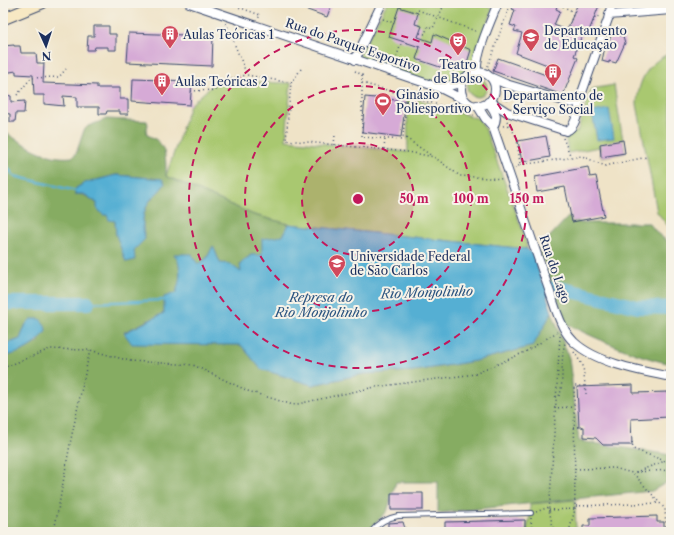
<svg xmlns="http://www.w3.org/2000/svg" width="674" height="535" font-family="'Libre Caslon Text',serif">
<style>
.green{fill:#a9c870;stroke:#627c67}
.forest{fill:#86ac62;stroke:#506e60;fill-rule:evenodd}
.water{fill:#55afd3;stroke:#386f98}
.lines{fill:none;stroke-linecap:round;stroke-linejoin:round}
.stream{stroke:#55afd3;stroke-width:2.5}
.river{stroke:#55afd3;stroke-width:14}
.building{fill:#d6aad6}
.service-casing{stroke:#3b4a6e;stroke-width:6}
.minor-casing{stroke:#3b4a6e;stroke-width:10}
.secondary-casing{stroke:#3b4a6e;stroke-width:13}
.path{stroke:#3b4a6e;stroke-width:1.5;stroke-dasharray:1 3;stroke-linecap:butt}
.service{stroke:#fff;stroke-width:4}
.minor{stroke:#fff;stroke-width:8}
.secondary{stroke:#f7e8c3;stroke-width:11}
.ring{fill:none;stroke:#c2185b;stroke-width:2;stroke-dasharray:7 5}
.labels{text-anchor:middle;dominant-baseline:central;stroke-width:4;stroke-linejoin:round;paint-order:stroke}
.poi-label{font-size:12px;fill:#1b2f5e;stroke:#f7f3e8;text-anchor:start}
.street-label{font-size:12px;fill:#1b2f5e;stroke:#f7f3e8}
.water-label{font-size:13px;font-style:italic;fill:#2c5581;stroke:#f7f3e8}
.centre{fill:#c2185b;stroke:#f7f3e8;stroke-width:2}
.ring-label{font-size:12px;text-anchor:middle;font-weight:bold;fill:#c2185b;stroke:#f7f3e8;stroke-width:4;stroke-linejoin:round;paint-order:stroke}
</style>
<rect width="100%" height="100%" fill="#f7f3e8"/>
<filter id="ink" filterUnits="userSpaceOnUse"><feTurbulence type="fractalNoise" baseFrequency=".025" numOctaves="2"/><feDisplacementMap in="SourceGraphic" scale="8" xChannelSelector="R" yChannelSelector="G"/><feConvolveMatrix kernelMatrix="1 2 1 2 8 2 1 2 1" color-interpolation-filters="sRGB"/></filter>
<filter id="wash" filterUnits="userSpaceOnUse"><feTurbulence type="fractalNoise" baseFrequency=".012" numOctaves="4" result="noise"/><feDisplacementMap in="SourceGraphic" scale="16" xChannelSelector="R" yChannelSelector="G"/><feGaussianBlur stdDeviation="0.9" result="paint"/><feColorMatrix in="noise" values="0 0 0 0 0 0 0 0 0 0 0 0 0 0 0 0 0 1.4 0 .05"/><feComposite in="paint" operator="in"/></filter>
<g filter="url(#wash)">
<rect width="100%" height="100%" fill="#efe3c7"/>
<!-- green -->
<path class="green" d="M 387,3 L 482,3 L 493,8 L 471,75 L 465,80 L 443,87 L 357,59 Z
M 671,53 L 671,230 L 657,212 L 637,104 C 638,80 649,61 671,53 Z
M467 87a10 10 0 1 1 20 0a10 10 0 1 1-20 0Z
M 217,81 L 291,83 L 286,140 L 408,152 L 407,96 L 479,119 L 485,129 L 525,237 L 527,249 L 289,224 L 254,215 L 166,176 L 190,105 Z
M 614,85 L 625,153 L 601,157 L 599,147 L 568,153 L 565,134 L 577,132 L 591,89 Z
M 575,500 L 576,532 L 526,532 L 530,516 L 530,504 Z"/>
<!-- forest -->
<path class="forest" d="M 107,119 L 147,121 L 148,125 L 146,129 L 147,135 C 167,142 166,158 166,176 L 254,215 L 289,224 L 283,236 L 262,256 L 251,255 L 240,263 L 242,273 L 220,263 L 213,246 L 207,258 L 198,264 L 194,259 L 175,255 L 179,261 L 180,280 L 176,293 L 164,313 L 124,332 L 209,344 L 241,345 L 261,369 L 312,385 L 363,374 L 414,371 L 475,361 L 532,346 L 552,312 L 569,358 L 579,441 L 671,455 L 671,480 L 652,491 L 438,513 L 438,482 L 396,482 L 387,512 L 377,521 L 369,532 L 3,532 L 3,356 L 22,351 L 40,341 L 26,324 L 20,339 L 6,344 L 3,343 L 3,131 C 24,144 46,160 72,157 L 76,154 L 84,130 L 88,126 ZM 116,175 L 162,179 L 165,183 C 161,190 158,192 153,197 C 142,209 141,224 145,239 L 134,250 L 116,235 L 115,220 C 101,211 94,194 75,194 L 76,188 L 85,183 Z
M 569,216 L 580,223 L 649,223 L 658,234 L 671,244 L 671,364 C 634,356 600,340 566,324 L 539,248 Z"/>
<!-- water -->
<path class="water" d="M 609,109 L 614,138 L 597,140 L 592,112 Z
M 116,175 L 162,179 L 165,183 C 161,190 158,192 153,197 C 142,209 141,224 145,239 L 134,250 L 135,260 L 126,262 L 116,235 L 115,221 L 109,220 L 107,215 L 103,215 L 97,208 L 97,203 L 84,194 L 75,194 L 76,188 L 85,183 Z
M 289,224 L 527,249 L 533,254 L 552,312 L 533,346 L 475,361 L 414,371 L 363,374 L 312,385 L 261,369 L 241,345 L 132,344 L 124,333 L 164,313 L 164,297 L 176,293 C 180,280 183,266 174,254 L 192,254 L 194,259 L 198,264 L 207,258 L 213,246 L 220,263 L 230,264 L 241,272 L 240,264 L 251,255 L 262,255 L 262,239 L 283,236 Z
M 31,319 L 40,319 L 45,325 L 46,331 C 37,345 19,355 3,356 L 3,343 L 7,344 L 20,339 L 26,324 Z"/>
<g class="lines">
<!-- stream -->
<path class="stream" d="M 3,161 L 14,176 L 76,191
M 88,303 L 166,300"/>
<!-- river -->
<path class="river" d="M 535,290 L 559,288 L 638,307 L 671,308
M 3,303 L 88,303"/>
</g>
<g id="blocks">
<!-- building -->
<path class="building" d="M 288,3 L 332,3 L 327,17 Z
M 515,3 L 558,3 L 556,9 L 560,11 L 554,25 L 567,30 L 578,3 L 600,3 L 589,31 L 584,30 L 574,56 L 578,58 L 563,95 L 493,71 L 498,58 L 546,75 L 550,66 L 516,53 L 522,33 L 514,31 L 516,27 L 510,25 L 515,10 L 512,9 Z
M 399,7 L 418,13 L 415,24 L 422,26 L 418,37 L 432,42 L 434,34 L 471,50 L 465,69 L 445,61 L 443,68 L 416,59 L 420,47 L 389,37 Z
M 94,26 L 109,26 L 109,34 L 116,34 L 116,50 L 108,50 L 108,47 L 95,47 L 94,50 L 87,50 L 88,36 L 94,36 Z
M 129,33 L 213,36 L 212,66 L 127,62 Z
M 613,34 L 623,36 L 625,43 L 616,63 L 609,61 L 609,63 L 602,61 L 606,42 L 608,43 L 611,36 Z
M 14,45 L 14,46 L 20,46 L 21,53 L 36,53 L 37,63 L 44,63 L 43,83 L 97,85 L 97,88 L 120,88 L 120,99 L 128,99 L 128,114 L 120,114 L 120,111 L 107,111 L 106,114 L 99,114 L 99,107 L 77,107 L 77,97 L 63,96 L 64,106 L 44,104 L 44,95 L 34,95 L 33,75 L 16,74 L 16,71 L 4,73 L 3,46 Z
M 133,79 L 192,81 L 190,105 L 132,101 Z
M 3,94 L 11,96 L 11,102 L 25,101 L 24,113 L 16,113 L 15,122 L 10,122 L 10,114 L 3,113 Z
M 365,97 L 406,101 L 401,137 L 362,132 Z
M 546,136 L 550,157 L 522,162 L 518,141 Z
M 623,140 L 625,153 L 601,157 L 600,144 Z
M 588,167 L 590,177 L 596,176 L 604,216 L 572,222 L 565,187 L 537,192 L 535,177 Z
M 633,385 L 633,393 L 668,392 L 669,417 L 631,419 L 632,445 L 603,445 L 596,438 L 584,437 L 584,427 L 579,427 L 577,387 Z
M 391,493 L 423,493 L 423,510 L 391,510 Z
M 657,516 L 657,522 L 664,522 L 664,532 L 583,532 L 583,526 L 590,526 L 590,518 Z
M 525,520 L 525,532 L 445,532 L 445,522 Z
M 403,522 L 406,532 L 388,532 L 388,523 Z"/>
</g>
</g>
<g filter="url(#ink)">
<use href="#blocks" fill-opacity="0" stroke="#3b4a6e" stroke-width="1"/>
<g class="lines">
<!-- service casing -->
<g class="service-casing">
<path id="service" d="M 371,532 C 378,523 387,518 398,516 L 531,513"/>
</g>
<!-- minor casing -->
<g class="minor-casing">
<path id="minor" d="M 189,3 L 440,88 L 466,101
M 609,15 L 671,10
M 355,60 L 382,3
M 477,72 C 475,55 491,20 498,3
M461 89a17 17 0 1 1 34 0a17 17 0 1 1-34 0Z
M 490,77 L 506,84 L 567,102 L 572,103 L 579,101 L 608,19 L 612,3
M 440,88 L 456,84 L 464,78
M 490,101 L 507,112 L 566,131 C 577,128 579,106 581,96
M 488,102 C 495,111 499,117 493,127
M 477,105 L 485,118 L 493,127 L 556,310 C 560,321 565,334 574,342 C 596,363 641,371 671,377"/>
</g>
<!-- secondary casing -->
<g class="secondary-casing">
<path id="secondary" d="M 3,19 L 42,3"/>
</g>
<!-- path -->
<path class="path" d="M 563,3 L 562,6 L 574,12 L 569,26 L 588,33 L 596,16 L 600,17
M 220,4 L 230,4 L 260,15 L 258,19
M 418,10 L 478,32
M 383,19 L 394,23
M 226,23 L 247,75
M 420,33 L 425,34 L 428,26 L 433,28 L 445,3
M 394,64 L 402,41
M 301,69 L 291,83 L 286,140 L 408,152 L 434,157 L 460,176 L 503,179
M 489,69 L 487,68 L 511,3
M 355,71 L 362,75 L 362,83 L 474,115
M 362,83 L 362,137 L 402,140 L 403,136
M 191,91 L 215,90 L 217,81 L 247,75 L 291,83
M 507,92 L 507,104
M 17,95 L 31,78 L 59,77 L 66,69
M 407,96 L 403,136 L 432,156
M 507,121 L 517,138 L 520,165 L 514,169
M 503,126 L 511,125
M 563,138 L 571,157
M 334,145 L 335,135
M 384,149 L 385,139
M 520,165 L 582,156 L 605,166 L 647,157
M 574,352 L 583,366 L 586,394
M 3,368 L 50,349 L 90,350 L 130,361 L 193,365 L 248,391 L 293,405 L 375,387 L 475,374 L 525,352 L 557,332
M 555,397 L 560,395 C 564,377 560,360 565,343
M 554,408 L 574,407
M 574,427 L 584,427
M 632,442 L 633,449 L 665,461 L 633,473 L 665,509 L 666,532
M 575,469 L 614,468 L 632,473
M 636,472 L 671,470
M 576,506 L 660,503
M 549,510 L 575,509
M 536,512 L 549,507
M 531,518 L 532,532
M 54,532 L 71,439 L 90,350
M 532,532 L 554,532
M 554,532 L 549,510 L 550,499 L 560,336
M 569,532 L 575,509 L 574,386 L 585,386"/>
<!-- service -->
<use href="#service" class="service"/>
<!-- minor -->
<use href="#minor" class="minor"/>
<!-- secondary -->
<use href="#secondary" class="secondary"/>
</g>
</g>
<!-- distance rings -->
<circle cx="358" cy="199" r="56" fill="#c2185b" fill-opacity=".12"/>
<g class="ring">
<circle cx="358" cy="199" r="56"/>
<circle cx="358" cy="199" r="113"/>
<circle cx="358" cy="199" r="169"/>
</g>
<!-- icons -->
<defs>
<g id="building-pin" transform="scale(0.9)"><path d="M0 17L-7.5 6A9.5 9.5 0 1 1 7.5 6Z" fill="#d1495b" stroke="#f7f3e8"/><path d="M-4-6H4V6H1V3H-1V6H-4ZM-2.5-4.3h1.7v1.8h-1.7ZM.8-4.3h1.7v1.8H.8ZM-2.5-1h1.7V.8h-1.7ZM.8-1h1.7V.8H.8Z" fill="#fff"/></g>
<g id="university-pin" transform="scale(0.9)"><path d="M0 17L-7.5 6A9.5 9.5 0 1 1 7.5 6Z" fill="#d1495b" stroke="#f7f3e8"/><path d="M0-5L7-2L0 1L-7-2ZM-4 1L0 2.5L4 1V4Q0 6-4 4Z" fill="#fff"/></g>
<g id="theatre-pin" transform="scale(0.9)"><path d="M0 17L-7.5 6A9.5 9.5 0 1 1 7.5 6Z" fill="#d1495b" stroke="#f7f3e8"/><path d="M-5-5.5Q0-4 5-5.5V0Q5 5 0 6Q-5 5-5 0ZM-3.3-2.5H-1v1.5H-3.3ZM1-2.5H3.3v1.5H1ZM-2.8 1Q0 5.5 2.8 1Z" fill="#fff"/></g>
<g id="stadium-pin" transform="scale(0.9)"><path d="M0 17L-7.5 6A9.5 9.5 0 1 1 7.5 6Z" fill="#d1495b" stroke="#f7f3e8"/><path d="M0-5a6.5 5 0 1 0 0 10a6.5 5 0 1 0 0-10ZM-3.5-1.8h7v3.6h-7Z" fill="#fff"/></g>
</defs>
<g fill-rule="evenodd">
<use href="#building-pin" x="170" y="34"/>
<use href="#university-pin" x="531" y="37"/>
<use href="#theatre-pin" x="458" y="41"/>
<use href="#building-pin" x="553" y="72"/>
<use href="#building-pin" x="162" y="81"/>
<use href="#stadium-pin" x="383" y="101"/>
<use href="#university-pin" x="337" y="263"/>
</g>
<g class="labels">
<!-- poi labels -->
<g class="poi-label">
<text x="544" y="30">Departamento<tspan x="544" dy="14">de Educação</tspan></text>
<text x="183" y="34">Aulas Teóricas 1</text>
<text x="458" y="64" text-anchor="middle">Teatro<tspan x="458" dy="14">de Bolso</tspan></text>
<text x="175" y="81">Aulas Teóricas 2</text>
<text x="396" y="94">Ginásio<tspan x="396" dy="14">Poliesportivo</tspan></text>
<text x="553" y="95" text-anchor="middle">Departamento de<tspan x="553" dy="14">Serviço Social</tspan></text>
<text x="350" y="256">Universidade Federal<tspan x="350" dy="14">de São Carlos</tspan></text>
</g>
<!-- street labels -->
<g class="street-label">
<text transform="translate(353 45) rotate(19)">Rua do Parque Esportivo</text>
<text transform="translate(555 269) rotate(71)">Rua do Lago</text>
</g>
<!-- water labels -->
<g class="water-label">
<text transform="translate(427 292) rotate(-2)">Rio Monjolinho</text>
<text x="321" y="297">Represa do<tspan x="321" dy="15">Rio Monjolinho</tspan></text>
</g>
</g>
<circle cx="358" cy="199" r="6" class="centre"/>
<g class="ring-label">
<text x="414" y="203">50 m</text>
<text x="471" y="203">100 m</text>
<text x="527" y="203">150 m</text>
</g>
<!-- margin -->
<rect width="674" height="535" fill="none" stroke="#f7f3e8" stroke-width="16"/>
<!-- north arrow -->
<g transform="translate(46 46) rotate(177)" stroke="#f7f3e8" stroke-width="3" paint-order="stroke">
<path d="M0-3L7 15L0 10L-7 15Z" fill="#1b2f5e"/>
<text y="-6" font-size="11" font-weight="bold" text-anchor="middle" fill="#1b2f5e">N</text>
</g>
</svg>
